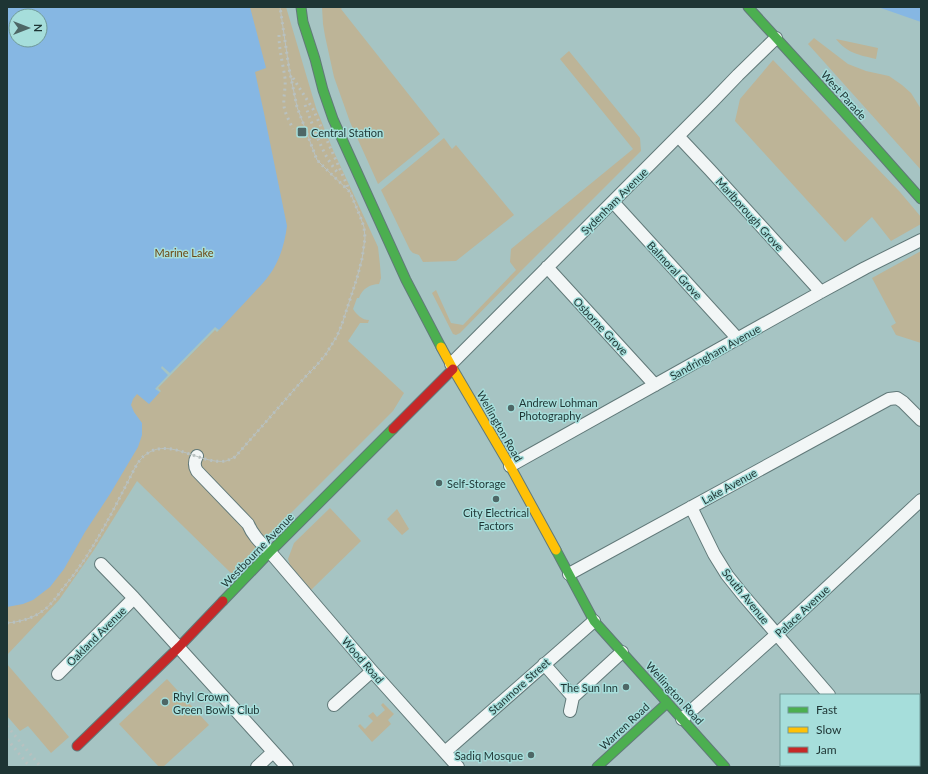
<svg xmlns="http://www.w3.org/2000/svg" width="928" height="774" font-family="Lato,sans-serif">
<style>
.green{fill:#bdb497;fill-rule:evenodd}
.water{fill:#86b7e3;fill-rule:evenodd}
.pier{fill:#a6c4c3}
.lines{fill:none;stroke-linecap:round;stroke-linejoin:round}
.street-casing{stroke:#617979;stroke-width:14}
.fast-casing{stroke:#617979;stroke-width:11}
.slow-casing{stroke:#617979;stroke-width:11}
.jam-casing{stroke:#617979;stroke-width:11}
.street{stroke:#f2f6f6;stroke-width:12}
.fast{stroke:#4caf50;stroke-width:9}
.slow{stroke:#ffc107;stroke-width:9}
.jam{stroke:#c62828;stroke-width:9}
.tram{stroke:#b8c1c0;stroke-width:1}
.rail{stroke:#b8c1c0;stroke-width:3;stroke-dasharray:2 4;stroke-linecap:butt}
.poi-dot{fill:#4e6766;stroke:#a6dedb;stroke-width:1.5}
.labels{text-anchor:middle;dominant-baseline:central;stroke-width:3;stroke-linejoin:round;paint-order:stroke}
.street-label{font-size:11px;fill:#1e3534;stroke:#a6dedb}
.poi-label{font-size:11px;fill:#1e3534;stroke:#a6dedb;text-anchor:start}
.park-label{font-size:11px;fill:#6d4812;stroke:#a6dedb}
</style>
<rect width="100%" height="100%" fill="#a6c4c3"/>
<!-- green -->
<path class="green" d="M 7,7 L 286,7 L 316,108 L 333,150 L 378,247 L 380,265 L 381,278 L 379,284 C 370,284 362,289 359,298 L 357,298 L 353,309 C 357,315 362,320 369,320 L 368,323 L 360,323 L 348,341 L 404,393 L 393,411 L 271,533 L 254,549 L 250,560 L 234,576 L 137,481 L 94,550 L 59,600 L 7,655 ZM 16,16 L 40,16 L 40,40 L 16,40 Z
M 322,7 L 343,7 L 341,9 L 440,134 L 378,184 L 350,122 L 334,77 L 325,36 L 323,24 Z
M 814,38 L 848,64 L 866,71 L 889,76 L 902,85 L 911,93 L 921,109 L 921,170 L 808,44 Z
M 836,39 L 878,48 L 876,59 C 859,55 847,53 836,39 Z
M 569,51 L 640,138 L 641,151 L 519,273 L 460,333 L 456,335 L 453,334 L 432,293 L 436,290 L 451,323 L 463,325 L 516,270 L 510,262 L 511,249 L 633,149 L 560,59 Z
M 773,60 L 900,192 L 921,217 L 921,224 L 891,241 L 872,217 L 845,242 L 735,121 L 740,99 Z
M 444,138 L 452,149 L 456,145 L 514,215 L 456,261 L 423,262 L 419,255 L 413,253 L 410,250 L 381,190 Z
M 921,251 L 921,343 L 896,335 L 891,326 L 896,323 L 872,278 Z
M 330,508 L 361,541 L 311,590 L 290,565 L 288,559 L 294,543 Z
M 397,509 L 409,529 L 402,535 L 387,519 Z
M 7,664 L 50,714 L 69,737 L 51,753 L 28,726 L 20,731 L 7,716 Z
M 167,679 L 209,725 L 163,767 L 159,767 L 119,724 Z
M 383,703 L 394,714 L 388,720 L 391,724 L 372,742 L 358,726 L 360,724 L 365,729 L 373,721 L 368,716 L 373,712 L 377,717 L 385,710 L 381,705 Z"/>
<!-- water -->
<path class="water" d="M 7,7 L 250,7 L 266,68 L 255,72 L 264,113 L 287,226 C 284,248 278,266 263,283 L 219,330 L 215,328 L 156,388 L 160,392 L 149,404 L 137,394 L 133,399 L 131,405 L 134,412 L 142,423 L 142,435 L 138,447 L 110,494 L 85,532 L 64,569 L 50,587 L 33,600 L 23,604 L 7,607 ZM 16,16 L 40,16 L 40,40 L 16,40 Z
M 878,7 L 921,7 L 921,22 Z"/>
<!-- pier -->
<path class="pier" d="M 215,327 L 219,330 L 217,332 L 215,330 L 158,388 L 161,391 L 160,392 L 155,389 L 168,375 L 161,368 L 162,366 L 170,373 Z"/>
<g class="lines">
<!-- street casing -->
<g class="street-casing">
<path id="street" d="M 678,136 L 710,170 L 821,292
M 613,202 L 738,339
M 547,267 L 655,385
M 451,364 L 712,102 L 738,75 L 776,38
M 197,456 C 194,462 194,466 197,471 L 248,524 C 253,536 261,543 270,552 L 372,671 L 458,767
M 510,466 L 821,292 L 865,268 L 921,240
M 691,507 L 714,554 L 727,575 L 743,595 L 829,695
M 101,564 L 134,598
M 569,574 L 889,399 L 897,398 L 903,402 L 921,420
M 544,664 L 573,697 L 622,652
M 58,674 L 134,598 L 287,767
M 334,705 L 372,671
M 570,711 L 573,697
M 682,719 L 777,634 L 921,500
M 919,719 L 921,717
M 445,752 L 594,621
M 257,767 L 273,752
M 867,767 L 869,765"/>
</g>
<!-- fast casing -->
<g class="fast-casing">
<path id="fast" d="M 301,7 L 303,22 L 315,59 L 323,90 L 333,119 L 406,280 L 441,347
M 748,7 L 843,111 L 921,199
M 556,550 L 594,621 L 725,767
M 223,601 L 270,552 L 393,429
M 597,767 L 667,703"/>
</g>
<!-- slow casing -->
<g class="slow-casing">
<path id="slow" d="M 441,347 L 453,369 L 510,466 L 556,550"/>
</g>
<!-- jam casing -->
<g class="jam-casing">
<path id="jam" d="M 393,429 L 453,369
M 77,746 L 179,647 L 223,601"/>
</g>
<!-- street -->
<use href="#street" class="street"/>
<!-- fast -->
<use href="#fast" class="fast"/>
<!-- slow -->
<use href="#slow" class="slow"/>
<!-- jam -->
<use href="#jam" class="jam"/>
<!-- tram -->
<path class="tram" d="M 7,623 C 19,622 31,619 41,612 C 51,606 57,596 64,587 C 95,550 115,506 137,464 C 140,460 143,456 148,453 C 171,438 201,465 226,461 C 229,460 232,458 235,457 L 307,375 L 316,366 L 326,354 L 337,336 L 342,324 L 357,278 L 362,259 L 365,238 L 364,227 L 360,216 L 350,192 L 326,169 L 317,160 L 297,107 L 289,68 L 280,7"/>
<!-- rail -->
<path class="rail" d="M 279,35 C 279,50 283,64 285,78 C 286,88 283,97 284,106 C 285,114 290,122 293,129
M 293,78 L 313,109 L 348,187
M 305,105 C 314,128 322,155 338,173
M 7,623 C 19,622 31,619 41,612 C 51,606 57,596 64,587 C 95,550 115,506 137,464 C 140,460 143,456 148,453 C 171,438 201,465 226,461 C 229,460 232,458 235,457 L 307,375 L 316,366 L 326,354 L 337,336 L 342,324 L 357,278 L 362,259 L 365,238 L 364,227 L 360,216 L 350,192 L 326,169 L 317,160 L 297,107 L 289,68 L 280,7
M 7,726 L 41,767
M 7,739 L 30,767"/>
</g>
<!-- markers -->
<g class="poi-dot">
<rect x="297" y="127" width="10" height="10" rx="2"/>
<circle cx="511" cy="408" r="4"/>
<circle cx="439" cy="483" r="4"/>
<circle cx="496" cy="499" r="4"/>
<circle cx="626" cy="687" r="4"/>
<circle cx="165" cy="702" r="4"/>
<circle cx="531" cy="755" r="4"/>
</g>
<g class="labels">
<!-- street labels -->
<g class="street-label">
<text transform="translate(844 95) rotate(48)">West Parade</text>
<text transform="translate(614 201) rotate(-45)">Sydenham Avenue</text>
<text transform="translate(750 214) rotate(48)">Marlborough Grove</text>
<text transform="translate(675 270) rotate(47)">Balmoral Grove</text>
<text transform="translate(601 326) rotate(47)">Osborne Grove</text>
<text transform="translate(715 352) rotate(-29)">Sandringham Avenue</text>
<text transform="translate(500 426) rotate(60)">Wellington Road</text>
<text transform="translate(729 486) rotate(-29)">Lake Avenue</text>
<text transform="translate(257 550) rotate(-46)">Westbourne Avenue</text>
<text transform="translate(746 596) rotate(51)">South Avenue</text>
<text transform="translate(802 611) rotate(-43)">Palace Avenue</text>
<text transform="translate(96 636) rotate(-45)">Oakland Avenue</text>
<text transform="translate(363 660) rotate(49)">Wood Road</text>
<text transform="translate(519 686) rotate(-42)">Stanmore Street</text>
<text transform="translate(675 693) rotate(48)">Wellington Road</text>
<text transform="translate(624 726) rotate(-43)">Warren Road</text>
</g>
<!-- poi labels -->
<g class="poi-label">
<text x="311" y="132">Central Station</text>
<text x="519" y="402">Andrew Lohman<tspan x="519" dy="13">Photography</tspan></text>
<text x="447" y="483">Self-Storage</text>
<text x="496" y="512" text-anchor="middle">City Electrical<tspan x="496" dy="13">Factors</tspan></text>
<text x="618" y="687" text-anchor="end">The Sun Inn</text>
<text x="173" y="696">Rhyl Crown<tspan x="173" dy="13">Green Bowls Club</tspan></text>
<text x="523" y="755" text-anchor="end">Sadiq Mosque</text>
</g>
<!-- park labels -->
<g class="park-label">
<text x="184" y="252">Marine Lake</text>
</g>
</g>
<!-- border -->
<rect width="928" height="774" fill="none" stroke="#1e3534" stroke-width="16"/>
<!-- legend -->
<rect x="780" y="694" width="140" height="72" fill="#a6dedb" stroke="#709a98"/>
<rect x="788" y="707" width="20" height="6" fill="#4caf50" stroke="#709a98"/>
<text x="816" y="714" font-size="12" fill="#1e3534">Fast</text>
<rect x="788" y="727" width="20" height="6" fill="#ffc107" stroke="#709a98"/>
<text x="816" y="734" font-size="12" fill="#1e3534">Slow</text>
<rect x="788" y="747" width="20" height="6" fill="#c62828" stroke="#709a98"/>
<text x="816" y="754" font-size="12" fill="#1e3534">Jam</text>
<!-- north arrow -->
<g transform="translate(28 28) rotate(90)"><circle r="19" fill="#a6dedb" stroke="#709a98"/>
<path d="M0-3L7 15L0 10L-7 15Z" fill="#4e6766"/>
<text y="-6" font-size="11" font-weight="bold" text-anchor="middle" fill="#1e3534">N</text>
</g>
</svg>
